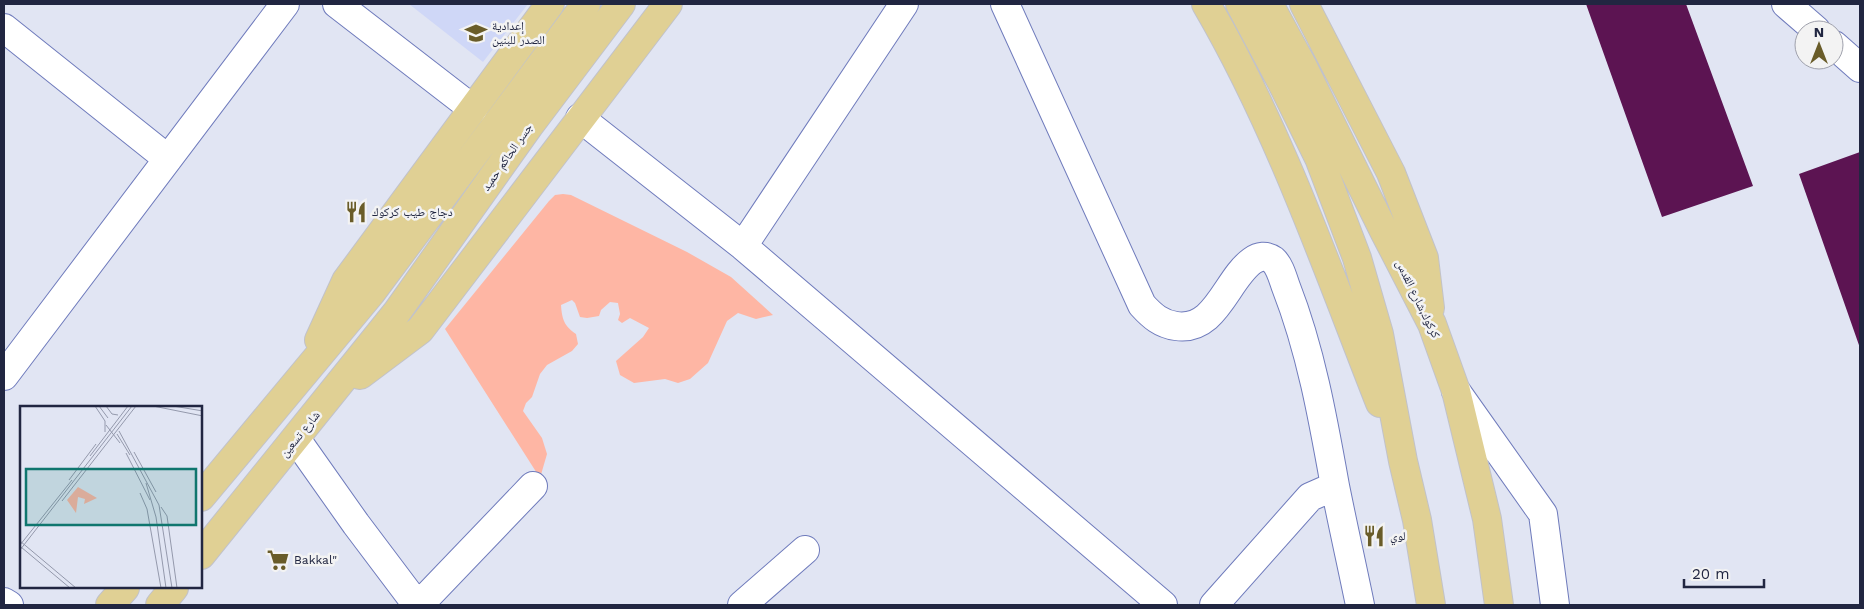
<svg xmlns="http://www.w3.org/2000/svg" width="1864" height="609" font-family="'Work Sans','Noto Naskh Arabic',sans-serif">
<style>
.built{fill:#cfd7f7}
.green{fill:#feb6a4}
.building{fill:#5c1452}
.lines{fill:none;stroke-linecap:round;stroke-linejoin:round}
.minor-casing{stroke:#6f7bbc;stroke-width:30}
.major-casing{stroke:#c1c2ca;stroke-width:30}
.minor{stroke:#fff;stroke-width:28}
.major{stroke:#e0d094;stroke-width:28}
.labels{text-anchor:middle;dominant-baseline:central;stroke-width:5;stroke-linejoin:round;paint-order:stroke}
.poi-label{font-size:12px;fill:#212641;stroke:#f3f3f3;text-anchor:start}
.street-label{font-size:12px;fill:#212641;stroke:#f3f3f3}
.inset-road{fill:none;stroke:#9499ac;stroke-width:1}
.view{fill:#0f766e;fill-opacity:0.15;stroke:#0f766e;stroke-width:2.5}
.inset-edge{fill:none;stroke:#212641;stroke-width:2.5}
</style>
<rect width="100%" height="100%" fill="#e1e5f3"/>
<!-- built -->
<path class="built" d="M 409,4 L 528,4 L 483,62 Z"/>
<!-- green -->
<path class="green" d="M 563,194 L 571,195 L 687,252 L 731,277 L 773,315 L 756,319 L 738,313 L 727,321 L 708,363 L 690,379 L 678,383 L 665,379 L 634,383 L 620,375 L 616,361 L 643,337 L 649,328 L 630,318 L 622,323 L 618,320 L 620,314 L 618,303 L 610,302 L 601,310 L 599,316 L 587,318 L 580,317 L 575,303 L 572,300 L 561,305 C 562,319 564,326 576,334 L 578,344 L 572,351 L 547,365 L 540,374 L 532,397 L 526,403 L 523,411 L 542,438 L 547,454 L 540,478 L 445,329 L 549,201 L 555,195 Z"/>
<!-- building -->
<path class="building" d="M 1586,4 L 1686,4 L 1753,186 L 1662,217 Z
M 1860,152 L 1860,348 L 1799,174 Z"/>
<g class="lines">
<!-- minor casing -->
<g class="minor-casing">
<path id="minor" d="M 337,4 L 473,109
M 1005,4 L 1142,305 C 1152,316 1161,324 1176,326 C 1216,332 1226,280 1252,261 C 1259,256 1266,255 1273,260 C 1280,266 1283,279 1286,287 C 1311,351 1323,419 1335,486 C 1343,526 1352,566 1360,605
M 1786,4 L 1816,30
M 4,28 L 168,159
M 1834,45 L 1860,68
M 580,118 L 743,246 L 1163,605
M 743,246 L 904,4
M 4,376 L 285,4
M 1456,391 L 1543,514 L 1555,605
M 296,439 L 356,524 L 417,605
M 4,602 L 9,605
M 419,605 L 533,486
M 742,605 L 805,550
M 1214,605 L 1310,497 L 1335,486"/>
</g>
<!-- major casing -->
<g class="major-casing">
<path id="major" d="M 1206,4 C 1279,129 1327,268 1380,403
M 1240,4 L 1282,83 L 1319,158 L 1357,258 L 1379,334 L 1403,461 L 1417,520 L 1431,605
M 1269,4 L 1303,67 L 1384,231 L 1432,324 L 1456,391 L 1487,519 L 1499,605
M 1304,4 L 1391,173 L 1424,258 L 1430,308
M 319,340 L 346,281 L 550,4
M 360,375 L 420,330 L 668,4
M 201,497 L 371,293 L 586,4
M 201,555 L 397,312 L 529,126 L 621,4
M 110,605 L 125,588
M 160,605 L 174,588"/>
</g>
<!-- minor -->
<use href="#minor" class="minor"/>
<!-- major -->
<use href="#major" class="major"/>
</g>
<!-- icons -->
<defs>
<g id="school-bare" transform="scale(1.725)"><path d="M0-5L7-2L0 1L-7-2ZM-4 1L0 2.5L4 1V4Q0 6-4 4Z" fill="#695c29" stroke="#f3f3f3" stroke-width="2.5" paint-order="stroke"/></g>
<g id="restaurant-bare" transform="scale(1.725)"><path d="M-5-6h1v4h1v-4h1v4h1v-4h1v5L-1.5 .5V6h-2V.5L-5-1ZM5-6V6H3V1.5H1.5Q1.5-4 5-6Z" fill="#695c29" stroke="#f3f3f3" stroke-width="2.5" paint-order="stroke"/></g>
<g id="supermarket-bare" transform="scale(1.725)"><path d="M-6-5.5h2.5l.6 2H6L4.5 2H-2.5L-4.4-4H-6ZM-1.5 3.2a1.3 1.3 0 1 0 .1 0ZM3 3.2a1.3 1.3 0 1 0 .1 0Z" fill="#695c29" stroke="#f3f3f3" stroke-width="2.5" paint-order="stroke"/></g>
</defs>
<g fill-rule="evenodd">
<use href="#school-bare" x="476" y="33"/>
<use href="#restaurant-bare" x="356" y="212"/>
<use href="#restaurant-bare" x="1374" y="536"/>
<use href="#supermarket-bare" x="278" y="560"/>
</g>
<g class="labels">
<!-- poi labels -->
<g class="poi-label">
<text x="492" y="26">إعدادية<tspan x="492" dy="14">الصدر للبنين</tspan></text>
<text x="372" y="212">دجاج طيب كركوك</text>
<text x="1390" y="536">لوي</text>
<text x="294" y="560">Bakkal"</text>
</g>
<!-- street labels -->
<g class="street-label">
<text transform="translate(507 157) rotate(-55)">جسر الحاكم حميد</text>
<text transform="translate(1418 299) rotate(64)">كركوك,شارع القدس</text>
<text transform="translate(300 434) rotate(-51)">شارع تسعين</text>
</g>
</g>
<!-- overview -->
<g transform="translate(20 406)">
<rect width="182" height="182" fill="#e1e5f3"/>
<path d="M 58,81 L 77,92 L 64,98 L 65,93 L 58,91 L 56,107 L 47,94 Z" fill="#feb6a4"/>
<path class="inset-road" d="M 75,0 L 85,15 L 85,26M 79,0 L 88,12M 86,0 L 92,8 L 98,9M 133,0 L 183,10M 153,0 L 183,5M 86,19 L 100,37M 99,25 L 139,99 L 152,182M 97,28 L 110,49M 114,46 L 136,86M 106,47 L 130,94M 70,50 L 108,0M 49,74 L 76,38M 126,77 L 136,111 L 146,182M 120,87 L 127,103 L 141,182M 42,95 L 116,0M 141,101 L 147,110 L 157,182M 0,135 L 56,182M 0,139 L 52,74M 1,141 L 50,182M 0,144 L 112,0"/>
<path class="view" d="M 6,63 L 176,63 L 176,119 L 6,119 Z"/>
<rect width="182" height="182" class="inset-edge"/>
</g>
<!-- border -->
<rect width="1864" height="609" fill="none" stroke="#212641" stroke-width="10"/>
<!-- north arrow -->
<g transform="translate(1819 45)"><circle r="24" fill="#f3f3f3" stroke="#9fa1ac"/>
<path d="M0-4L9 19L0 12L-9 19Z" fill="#695c29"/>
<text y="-8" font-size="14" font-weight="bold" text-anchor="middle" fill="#212641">N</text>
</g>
<!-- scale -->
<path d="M1684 579v8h80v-8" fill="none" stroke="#212641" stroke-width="2.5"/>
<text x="1692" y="579" font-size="15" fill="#212641" stroke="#f3f3f3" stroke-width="4" paint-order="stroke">20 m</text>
</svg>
